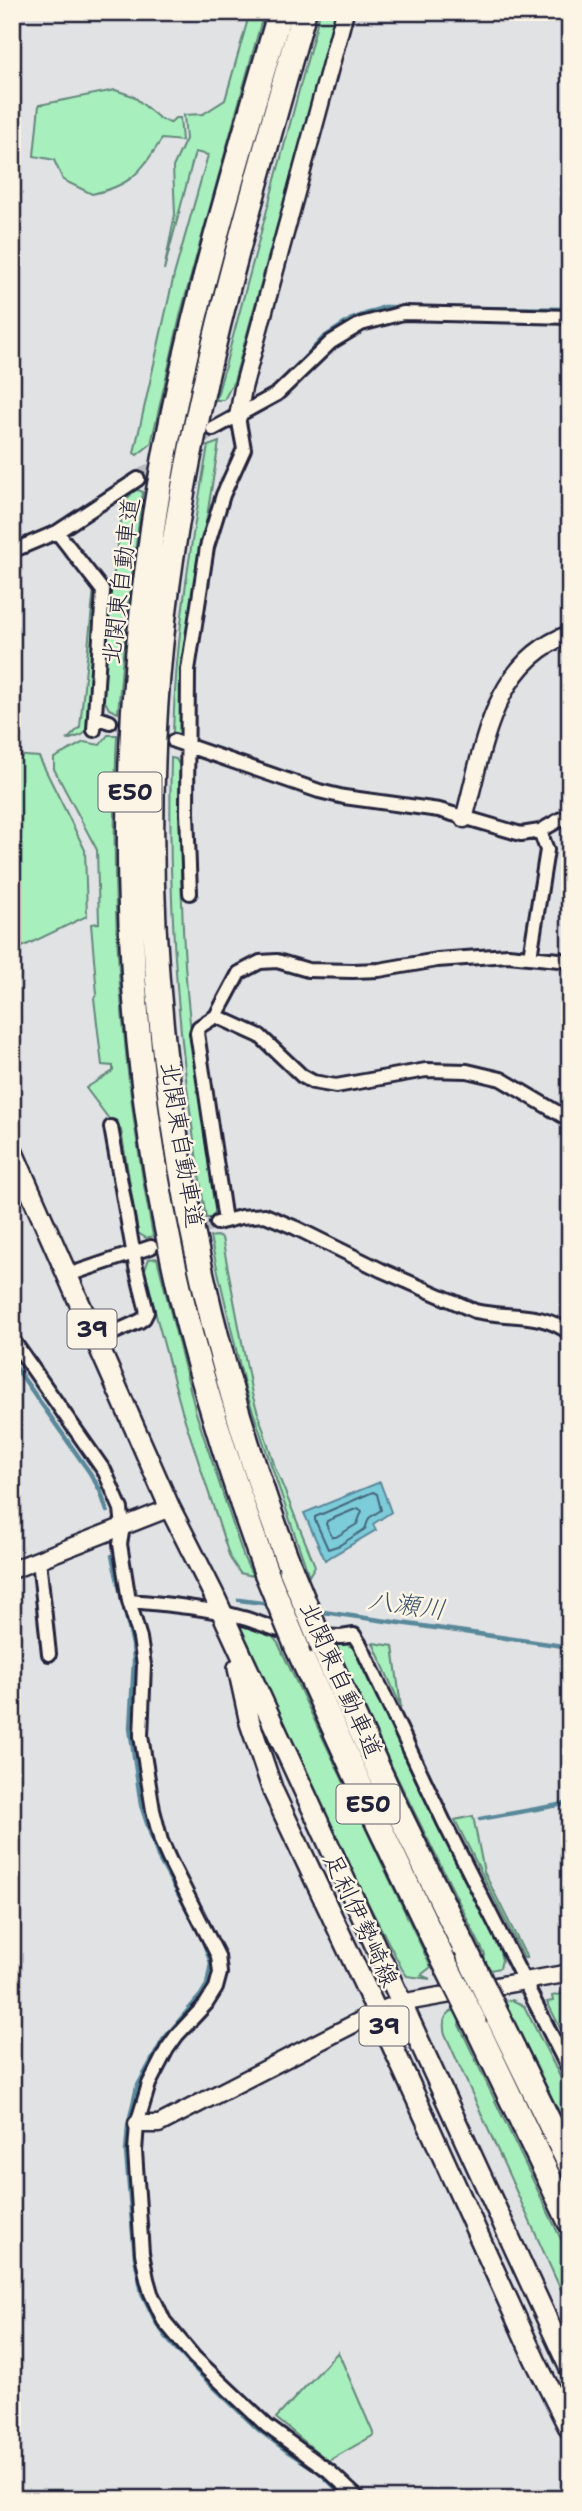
<svg xmlns="http://www.w3.org/2000/svg" width="582" height="2511" font-family="'Shantell Sans','Klee One',sans-serif">
<style>
.green{fill:#a7efbc;stroke:#64887c;stroke-width:2}
.water{fill:#7dccda;stroke:#59889a;stroke-width:2}
.lines{fill:none;stroke-linecap:round;stroke-linejoin:round}
.shore{stroke:#46667b;stroke-width:2}
.stream{stroke:#59889a;stroke-width:4.5}
.minor-tunnel{stroke:#babcc2;stroke-width:12;stroke-dasharray:12 6;stroke-linecap:butt}
.tertiary-tunnel{stroke:#babcc2;stroke-width:16;stroke-dasharray:16 8;stroke-linecap:butt}
.minor-casing{stroke:#22223b;stroke-width:18}
.tertiary-casing{stroke:#22223b;stroke-width:21}
.primary-casing{stroke:#22223b;stroke-width:24}
.motorway-casing{stroke:#22223b;stroke-width:28}
.minor{stroke:#fcf5e5;stroke-width:12}
.tertiary{stroke:#fcf5e5;stroke-width:16}
.primary{stroke:#fcf5e5;stroke-width:19}
.motorway{stroke:#fcf5e5;stroke-width:23}
.motorway-bridge-casing{stroke:#22223b;stroke-width:28;stroke-linecap:butt}
.motorway-bridge{stroke:#fcf5e5;stroke-width:23}
.labels{text-anchor:middle;dominant-baseline:central;stroke-width:5;stroke-linejoin:round;paint-order:stroke}
.shield{fill:#fcf5e5;stroke:#63616e;stroke-width:2}
.shield-label{font-size:23px;font-weight:bold;fill:#22223b}
.street-label{font-size:24px;fill:#22223b;stroke:#fcf5e5}
.water-label{font-size:26px;font-style:italic;fill:#3d556b;stroke:#fcf5e5}
</style>
<rect width="100%" height="100%" fill="#e0e2e4"/>
<filter id="ink" filterUnits="userSpaceOnUse"><feTurbulence type="fractalNoise" baseFrequency=".0143" numOctaves="2"/><feDisplacementMap in="SourceGraphic" scale="14" xChannelSelector="R" yChannelSelector="G"/><feConvolveMatrix kernelMatrix="1 2 1 2 8 2 1 2 1" color-interpolation-filters="sRGB"/></filter>
<g filter="url(#ink)">
<!-- green -->
<path class="green" d="M 250,12 L 264,12 L 181,312 L 151,444 L 137,455 L 134,453 L 174,275 L 208,155 L 195,152 L 164,270 L 175,214 L 173,167 L 186,139 L 184,115 L 203,114 L 225,100 Z
M 320,12 L 336,12 L 234,381 L 224,400 L 216,400 Z
M 115,90 L 133,96 L 159,118 L 170,123 L 175,118 L 180,118 L 182,141 L 162,139 C 140,172 133,185 92,194 L 63,180 L 54,160 L 34,156 L 39,105 Z
M 219,442 L 184,659 L 181,736 L 173,732 C 176,635 191,541 208,446 Z
M 138,490 L 143,492 L 126,620 L 118,713 L 109,709 L 102,696 L 111,593 L 124,502 L 134,491 Z
M 94,588 L 100,597 L 89,729 L 82,735 L 67,740 L 80,727 Z
M 108,735 L 117,735 C 109,903 121,1070 153,1236 L 146,1238 L 138,1233 L 121,1130 L 112,1123 L 86,1088 L 113,1071 L 113,1066 L 102,1065 L 94,998 L 97,994 L 91,924 L 99,923 L 97,850 L 54,769 L 54,758 L 84,742 L 100,745 Z
M 12,755 L 39,757 L 85,850 L 87,916 L 12,952 Z
M 171,758 L 176,759 L 181,768 C 180,856 181,944 191,1031 C 197,1091 207,1151 216,1211 L 211,1218 L 206,1218 C 180,1062 167,917 171,758 Z
M 216,1236 L 222,1238 L 252,1394 L 275,1467 L 315,1566 L 309,1576 L 245,1388 L 210,1237 Z
M 157,1258 L 196,1413 L 244,1558 L 253,1576 L 240,1573 L 230,1558 L 182,1411 L 144,1271 L 149,1259 Z
M 241,1622 L 272,1636 L 278,1643 L 431,1967 L 421,1975 L 430,1979 L 407,1976 L 402,1969 L 356,1880 L 237,1623 Z
M 373,1643 L 393,1646 L 401,1707 Z
M 336,1645 L 348,1645 L 354,1648 L 423,1793 L 498,1945 L 502,1960 L 500,1968 L 491,1970 L 484,1960 L 485,1955 L 388,1759 Z
M 473,1816 L 484,1872 L 527,1958 L 524,1958 L 455,1820 Z
M 566,1993 L 570,2018 L 570,2047 L 547,2002 L 553,2001 L 552,1996 Z
M 512,2000 L 524,2006 L 570,2096 L 570,2134 L 504,2001 Z
M 455,2010 L 460,2021 L 459,2025 L 570,2258 L 570,2310 L 445,2034 C 442,2024 444,2013 455,2010 Z
M 338,2352 L 374,2435 L 328,2461 L 276,2418 Z"/>
<!-- water -->
<path class="water" d="M 380,1482 L 391,1512 L 373,1524 L 376,1530 L 325,1560 L 304,1513 Z"/>
<g class="lines">
<!-- shore -->
<path class="shore" d="M 373,1492 L 377,1494 L 381,1510 L 369,1518 L 365,1529 L 340,1545 L 328,1549 L 315,1520 L 315,1517 Z
M 358,1508 L 362,1511 L 357,1524 L 336,1537 L 332,1537 L 326,1524 L 327,1521 Z"/>
<!-- stream -->
<path class="stream" d="M 285,379 L 323,338 L 352,319 L 384,307 L 570,309
M 12,1362 L 90,1473 L 100,1490 L 107,1511
M 112,1556 L 133,1645 L 134,1662 L 130,1728 L 141,1805 L 159,1859 L 195,1924
M 239,1600 L 270,1604
M 316,1611 L 570,1647
M 480,1819 L 570,1803
M 201,1935 L 211,1963 L 207,1985 L 201,1995 L 163,2040 L 137,2087 L 128,2126 L 126,2152 L 135,2257 L 142,2293 L 157,2324 L 170,2342 L 194,2368 L 259,2430 L 287,2451 L 318,2471 L 347,2499
M 566,1990 L 570,1989"/>
<!-- minor-tunnel -->
<path class="minor-tunnel" d="M 110,722 L 174,741
M 151,1247 L 217,1223"/>
<!-- tertiary-tunnel -->
<path class="tertiary-tunnel" d="M 138,479 L 213,429"/>
<!-- minor casing -->
<g class="minor-casing">
<path id="minor" d="M 213,429 L 277,394 L 331,342 L 361,324 L 403,313 L 570,317
M 57,532 L 103,591 L 94,730
M 12,551 L 57,532 L 138,479
M 95,717 L 110,722
M 174,741 L 319,791 L 344,797 L 439,810 L 521,834 L 540,831 L 561,819
M 190,893 L 187,812 L 188,670 L 207,547 L 223,495 L 244,449 L 238,417
M 530,957 L 547,850 L 540,831
M 216,1016 L 260,1036 L 302,1076 L 313,1082 L 336,1086 L 426,1070 L 467,1071 L 501,1079 L 570,1120
M 225,1221 L 197,1033 L 199,1027 L 216,1016 L 239,973 L 260,962 L 277,961 L 308,970 L 353,971 L 379,970 L 437,960 L 508,955 L 570,961
M 217,1223 L 241,1217 L 265,1215 L 296,1228 L 381,1270 L 475,1311 C 510,1319 538,1310 570,1333
M 68,1275 L 151,1247
M 12,1339 L 105,1472 L 121,1509 L 123,1527 L 120,1544 L 129,1601 L 140,1638 L 144,1665 L 141,1736 L 153,1810 L 161,1841 L 169,1859 L 218,1956 L 220,1973 L 216,1988 L 206,2004 L 177,2035 L 167,2049 L 149,2084 L 137,2124 L 135,2151 L 142,2253 L 147,2279 L 151,2293 L 164,2321 L 194,2357 L 267,2426 L 329,2471 L 359,2499
M 97,1340 L 140,1321 L 144,1318 L 147,1312 L 136,1267 L 111,1127
M 39,1560 L 49,1654
M 129,1601 C 163,1604 211,1608 243,1618 C 261,1623 276,1631 295,1634
M 317,1636 L 341,1637 L 354,1635 L 361,1646 L 444,1822 L 570,2072"/>
</g>
<!-- tertiary casing -->
<g class="tertiary-casing">
<path id="tertiary" d="M 238,417 L 243,388 L 345,12
M 464,819 C 483,750 492,661 570,634
M 12,1570 L 170,1508
M 137,2124 L 159,2124 L 377,2012 L 400,2003 L 570,1973"/>
</g>
<!-- primary casing -->
<g class="primary-casing">
<path id="primary" d="M 12,1150 L 170,1508 L 213,1593 L 570,2369
M 238,1668 L 250,1723 L 273,1791 L 377,2012 L 535,2360 L 570,2430"/>
</g>
<!-- motorway casing -->
<g class="motorway-casing">
<path id="motorway" d="M 291,1570 C 165,1240 118,875 177,524 C 206,350 256,182 304,12
M 266,1572 C 236,1489 209,1405 187,1320 C 122,1062 114,788 153,525 C 179,350 231,181 280,12
M 297,1647 L 372,1811 L 443,1959
M 323,1648 L 392,1799 L 469,1957
M 498,2017 L 570,2165
M 474,2021 L 570,2222"/>
</g>
<!-- minor -->
<use href="#minor" class="minor"/>
<!-- tertiary -->
<use href="#tertiary" class="tertiary"/>
<!-- primary -->
<use href="#primary" class="primary"/>
<!-- motorway -->
<use href="#motorway" class="motorway"/>
<!-- motorway-bridge casing -->
<g class="motorway-bridge-casing">
<path id="motorway-bridge" d="M 291,1570 L 323,1648
M 266,1572 L 297,1647
M 469,1957 L 498,2017
M 443,1959 L 474,2021"/>
</g>
<!-- motorway-bridge -->
<use href="#motorway-bridge" class="motorway-bridge"/>
</g>
</g>
<g class="labels">
<!-- shield labels -->
<g class="shield">
<rect x="98.5" y="772.5" width="63" height="39" rx="5"/>
<rect x="67.5" y="1309.5" width="49" height="39" rx="5"/>
<rect x="336.5" y="1784.5" width="63" height="39" rx="5"/>
<rect x="359.5" y="2006.5" width="49" height="39" rx="5"/>
</g>
<g class="shield-label">
<text x="130" y="792">E50</text>
<text x="92" y="1329">39</text>
<text x="368" y="1804">E50</text>
<text x="384" y="2026">39</text>
</g>
<!-- street labels -->
<g class="street-label">
<text transform="translate(121 581) rotate(-83)">北関東自動車道</text>
<text transform="translate(182 1145) rotate(81)">北関東自動車道</text>
<text transform="translate(341 1680) rotate(66)">北関東自動車道</text>
<text transform="translate(361 1920) rotate(65)">足利伊勢崎線</text>
</g>
<!-- water labels -->
<g class="water-label">
<text transform="translate(407 1604) rotate(8)">八瀬川</text>
</g>
</g>
<!-- margin -->
<rect width="582" height="2511" fill="none" stroke="#fcf5e5" stroke-width="42"/>
<rect x="21" y="21" width="540" height="2469" fill="none" stroke="#22223b" stroke-width="2.5" filter="url(#ink)"/>
</svg>
